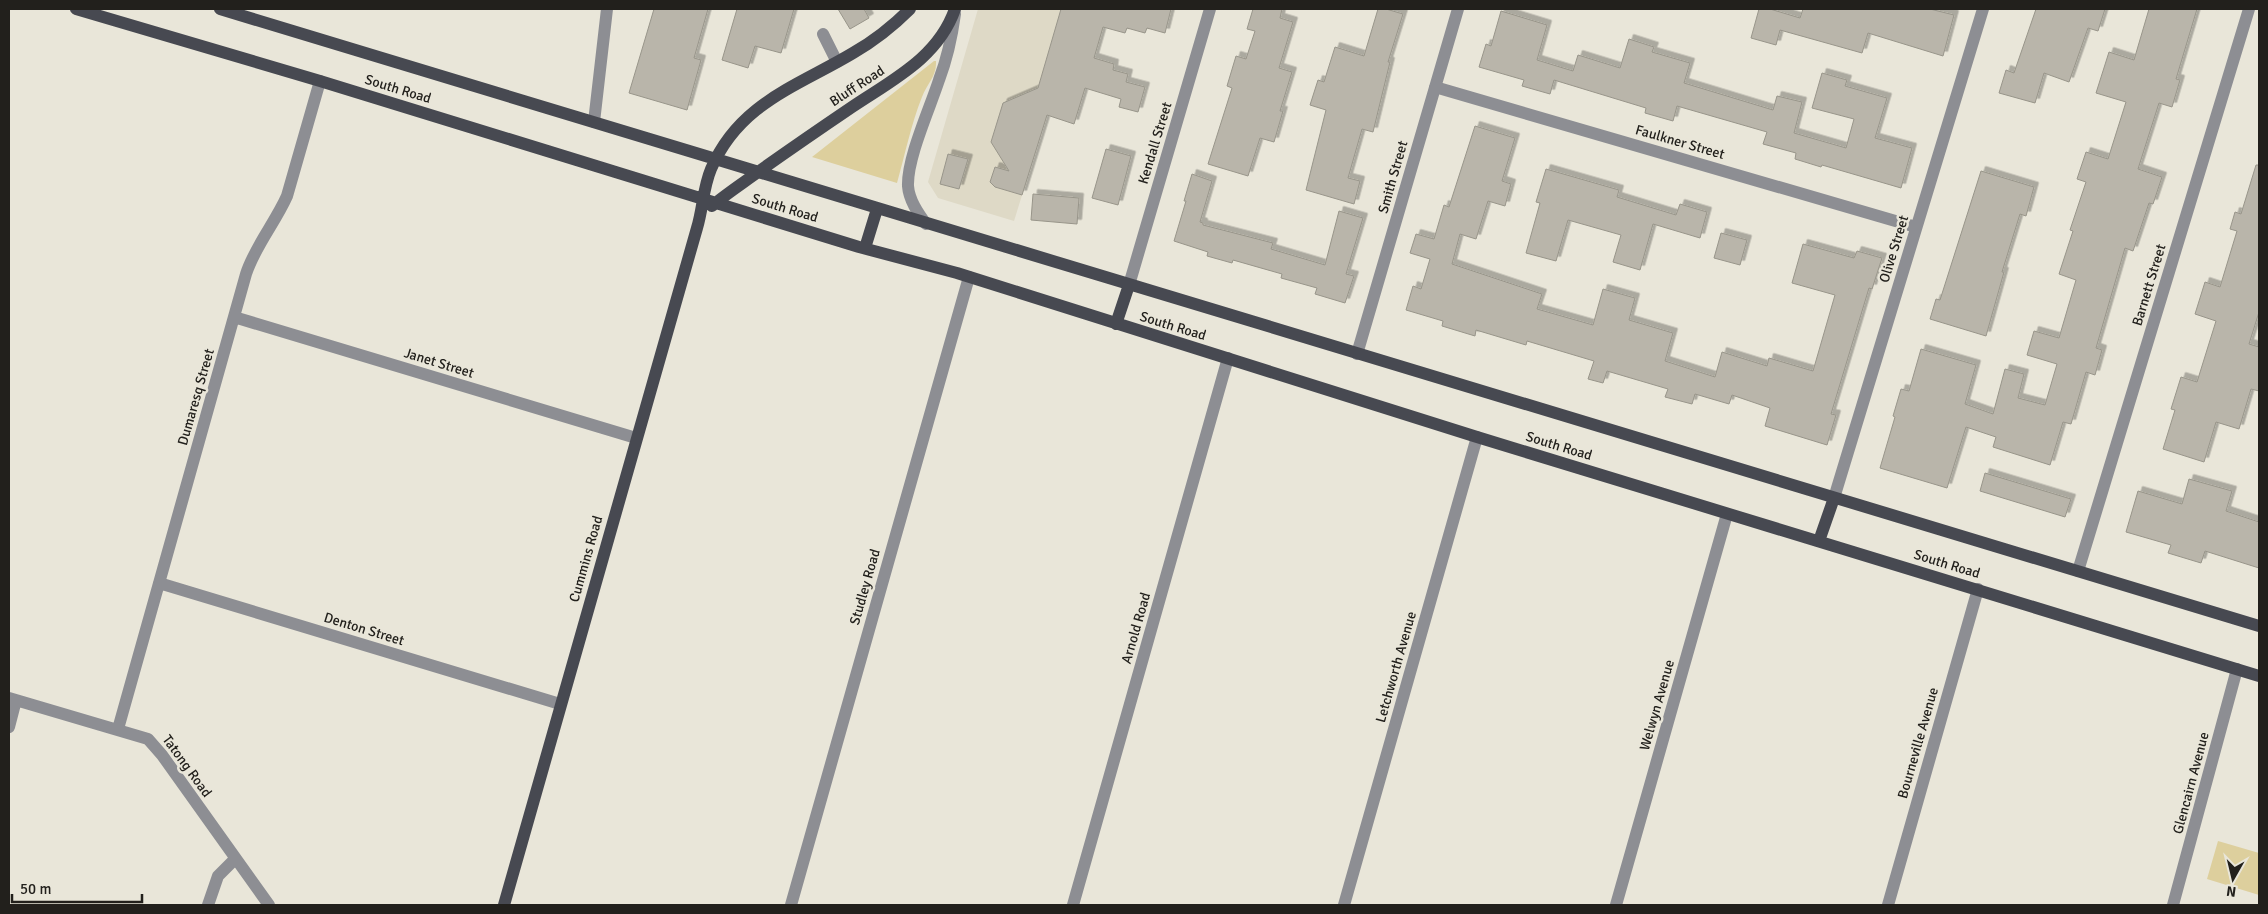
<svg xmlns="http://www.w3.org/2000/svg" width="2268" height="914" font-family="Signika,sans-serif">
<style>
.built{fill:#ded9c6}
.green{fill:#ddcf9d}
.building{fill:#b9b5aa;stroke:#98958a;filter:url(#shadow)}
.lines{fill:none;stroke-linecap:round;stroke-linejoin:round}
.minor{stroke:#8d8e93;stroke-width:12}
.major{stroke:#474951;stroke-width:12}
.labels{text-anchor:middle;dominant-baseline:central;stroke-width:5;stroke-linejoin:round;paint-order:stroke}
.street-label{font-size:14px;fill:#22201c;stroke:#e9e6d9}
</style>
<defs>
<filter id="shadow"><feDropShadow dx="4.5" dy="-4.5" stdDeviation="0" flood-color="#0004"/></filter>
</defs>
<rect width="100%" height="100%" fill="#e9e6d9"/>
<!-- built -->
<path class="built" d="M 978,9 L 1109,9 L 1074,123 L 1047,115 L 1014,221 L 938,198 L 928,182 Z"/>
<!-- green -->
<path class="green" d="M 934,61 L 936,61 C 937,76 927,84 922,97 C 911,124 905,155 897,183 L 812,157 Z
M 2218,841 L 2259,853 L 2259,895 L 2207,879 Z"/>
<!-- building -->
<path class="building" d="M 654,9 L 708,9 L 694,58 L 701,60 L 687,110 L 629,93 Z
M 737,9 L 794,9 L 781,53 L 755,46 L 748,68 L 722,60 Z
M 838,9 L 864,9 L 869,18 L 850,29 Z
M 1061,9 L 1171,9 L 1165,33 L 1147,28 L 1145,33 L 1127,28 L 1125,33 L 1103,27 L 1094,58 L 1114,64 L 1113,70 L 1128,74 L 1126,82 L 1145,87 L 1138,112 L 1119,107 L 1121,99 L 1085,88 L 1074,124 L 1047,115 L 1022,195 L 995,187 L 990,182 L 995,167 L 1009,171 L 991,142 L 1003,103 L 1038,88 Z
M 1253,9 L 1282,9 L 1280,18 L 1293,22 L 1279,68 L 1292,72 L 1280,111 L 1283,111 L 1274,142 L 1260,138 L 1248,176 L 1208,164 L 1232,88 L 1227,86 L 1236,56 L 1246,59 L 1255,31 L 1247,29 Z
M 1378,9 L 1386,9 L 1403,14 L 1388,62 L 1390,62 L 1373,132 L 1362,129 L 1348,178 L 1360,181 L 1354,204 L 1306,190 L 1326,110 L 1310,105 L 1318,80 L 1324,82 L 1335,47 L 1364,56 Z
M 1759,9 L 1770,9 L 1800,18 L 1803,9 L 1930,9 L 1954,15 L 1943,56 L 1868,33 L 1862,53 L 1780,30 L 1776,45 L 1751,38 Z
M 2036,9 L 2105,9 L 2098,31 L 2088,28 L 2069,82 L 2044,73 L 2035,103 L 1999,93 L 2006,70 L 2014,73 Z
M 2149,9 L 2197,9 L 2176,79 L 2180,80 L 2172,107 L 2159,103 L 2138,169 L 2162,177 L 2153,204 L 2149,203 L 2133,251 L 2125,248 L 2096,348 L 2102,350 L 2095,375 L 2086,372 L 2071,424 L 2063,422 L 2050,465 L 1993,447 L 1996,437 L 1966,427 L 1947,488 L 1880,468 L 1895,417 L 1893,416 L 1901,389 L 1909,391 L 1921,349 L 1976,365 L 1965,404 L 1993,414 L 2005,369 L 2024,374 L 2018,398 L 2045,405 L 2057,364 L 2027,355 L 2034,331 L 2059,338 L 2076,280 L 2059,274 L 2073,231 L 2070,230 L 2086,182 L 2077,179 L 2086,152 L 2108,159 L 2126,102 L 2096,93 L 2109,52 L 2134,60 Z
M 1501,11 L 1547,25 L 1537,60 L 1573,71 L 1578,55 L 1620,68 L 1629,39 L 1654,47 L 1652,52 L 1690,63 L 1684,83 L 1773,110 L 1777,96 L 1802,102 L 1794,133 L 1846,148 L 1854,119 L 1812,108 L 1822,73 L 1847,80 L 1845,86 L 1887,98 L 1875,138 L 1912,148 L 1901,188 L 1822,165 L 1821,167 L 1795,159 L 1796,153 L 1763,144 L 1767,132 L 1677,106 L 1673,121 L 1645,113 L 1646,108 L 1554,80 L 1550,94 L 1522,86 L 1524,80 L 1479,67 L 1486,44 L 1491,46 Z
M 1475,126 L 1515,138 L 1502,181 L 1511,184 L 1505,206 L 1488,201 L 1476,239 L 1460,234 L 1452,264 L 1542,294 L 1537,309 L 1593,325 L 1603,289 L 1635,298 L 1629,320 L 1673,333 L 1665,361 L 1715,377 L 1722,352 L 1767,366 L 1769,358 L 1813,371 L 1835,295 L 1792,283 L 1803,244 L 1854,258 L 1857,251 L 1882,258 L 1872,289 L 1869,288 L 1831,414 L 1836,415 L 1827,445 L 1765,426 L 1770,408 L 1732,395 L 1729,404 L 1695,394 L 1692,404 L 1665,397 L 1668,389 L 1607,371 L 1603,383 L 1588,379 L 1594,361 L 1527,341 L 1526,345 L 1476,330 L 1475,336 L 1442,326 L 1443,321 L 1406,310 L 1413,286 L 1421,289 L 1430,259 L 1410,253 L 1416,234 L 1434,239 L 1444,205 L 1449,207 Z
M 1106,149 L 1131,156 L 1118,205 L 1092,198 Z
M 948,154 L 968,159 L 959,189 L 940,184 Z
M 2256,165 L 2259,165 L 2259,312 L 2249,344 L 2259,347 L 2259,391 L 2251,389 L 2239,429 L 2216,422 L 2204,462 L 2163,449 L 2175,410 L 2171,409 L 2181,377 L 2197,382 L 2216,321 L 2195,314 L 2205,282 L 2220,287 L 2237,231 L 2230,229 L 2235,212 L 2241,214 Z
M 1546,169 L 1619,190 L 1617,197 L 1676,215 L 1680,204 L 1707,212 L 1700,238 L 1653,224 L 1640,270 L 1613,262 L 1621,235 L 1568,220 L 1556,261 L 1526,253 L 1540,203 L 1536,202 Z
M 1981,171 L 2034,187 L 2026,216 L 2020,214 L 2002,272 L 2004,272 L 1986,336 L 1930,319 L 1936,299 L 1940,300 Z
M 1192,174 L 1212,181 L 1200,222 L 1203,223 L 1203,225 L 1273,243 L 1271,249 L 1325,265 L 1339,211 L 1363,218 L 1346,274 L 1354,276 L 1345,303 L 1315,294 L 1317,288 L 1281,278 L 1282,274 L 1233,260 L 1232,263 L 1207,256 L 1208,252 L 1174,241 L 1186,201 L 1184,201 Z
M 1033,194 L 1079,198 L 1077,224 L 1031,220 Z
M 1721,233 L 1747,240 L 1740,265 L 1714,258 Z
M 1985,473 L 2071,499 L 2065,517 L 1980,491 Z
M 2189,479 L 2232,491 L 2226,511 L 2259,522 L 2259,568 L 2205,551 L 2201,563 L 2168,553 L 2171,545 L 2126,532 L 2138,491 L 2182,504 Z"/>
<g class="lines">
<!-- minor -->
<path class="minor" d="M 823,34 L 837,62
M 1435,87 L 1916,227
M 594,122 L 607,9
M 926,224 C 918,213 909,200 908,186 C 907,158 930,108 939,80 C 947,59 952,36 955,14
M 1129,285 L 1210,9
M 234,317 L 636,438
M 1357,354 L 1458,9
M 1834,498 L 1983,9
M 2078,571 L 2249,9
M 159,583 L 560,704
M 9,698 L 148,739 L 162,755 L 269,905
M 9,727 L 16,700
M 118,729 L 246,274 C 255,246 275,223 287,196 L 320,81
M 208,905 L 218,876 L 235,859
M 791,905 L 969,277
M 1073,905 L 1228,358
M 1344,905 L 1477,437
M 1616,905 L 1727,514
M 1888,905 L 1978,589
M 2173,905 L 2237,669"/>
<!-- major -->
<path class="major" d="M 76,9 L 320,81 L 859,247 L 957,273 L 1477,437 L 2259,676
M 220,9 L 2259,626
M 712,206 C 726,194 743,183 758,172 C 789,150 821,128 852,107 C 892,80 938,58 955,9
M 865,248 L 877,209
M 1116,324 L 1129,285
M 1819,541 L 1834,498
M 504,905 L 697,228 C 703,208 703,188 711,169 C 739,103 798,86 853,53 C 874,41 893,26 910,9"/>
</g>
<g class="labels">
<!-- street labels -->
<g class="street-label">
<text transform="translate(857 86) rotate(-33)">Bluff Road</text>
<text transform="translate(398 89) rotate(17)">South Road</text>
<text transform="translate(1680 142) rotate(16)">Faulkner Street</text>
<text transform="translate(1155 143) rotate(-73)">Kendall Street</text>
<text transform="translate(1393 177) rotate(-74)">Smith Street</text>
<text transform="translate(785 208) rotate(17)">South Road</text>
<text transform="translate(1894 249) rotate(-73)">Olive Street</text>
<text transform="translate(2149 285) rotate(-73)">Barnett Street</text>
<text transform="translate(1173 326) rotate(17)">South Road</text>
<text transform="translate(439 363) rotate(17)">Janet Street</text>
<text transform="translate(196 397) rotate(-74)">Dumaresq Street</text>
<text transform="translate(1559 446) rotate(17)">South Road</text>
<text transform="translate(586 559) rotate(-74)">Cummins Road</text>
<text transform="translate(1947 564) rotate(17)">South Road</text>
<text transform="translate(865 587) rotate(-74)">Studley Road</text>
<text transform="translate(1136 628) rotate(-74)">Arnold Road</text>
<text transform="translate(364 629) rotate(17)">Denton Street</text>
<text transform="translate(1396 667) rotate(-74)">Letchworth Avenue</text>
<text transform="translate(1657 705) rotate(-74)">Welwyn Avenue</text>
<text transform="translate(1918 743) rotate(-74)">Bourneville Avenue</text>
<text transform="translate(187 766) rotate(54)">Tatong Road</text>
<text transform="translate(2191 783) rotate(-75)">Glencairn Avenue</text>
</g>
</g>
<!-- border -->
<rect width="2268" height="914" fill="none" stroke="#22201c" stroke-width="20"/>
<!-- north arrow -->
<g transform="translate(2233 879) rotate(188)" stroke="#e9e6d9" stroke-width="4" paint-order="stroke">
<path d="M0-4L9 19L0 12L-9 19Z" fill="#22201c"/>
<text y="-8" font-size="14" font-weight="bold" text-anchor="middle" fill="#22201c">N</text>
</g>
<!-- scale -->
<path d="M12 894v8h130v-8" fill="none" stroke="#22201c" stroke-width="2.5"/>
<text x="20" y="894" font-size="15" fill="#22201c" stroke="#e9e6d9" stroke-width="4" paint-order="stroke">50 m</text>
</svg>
